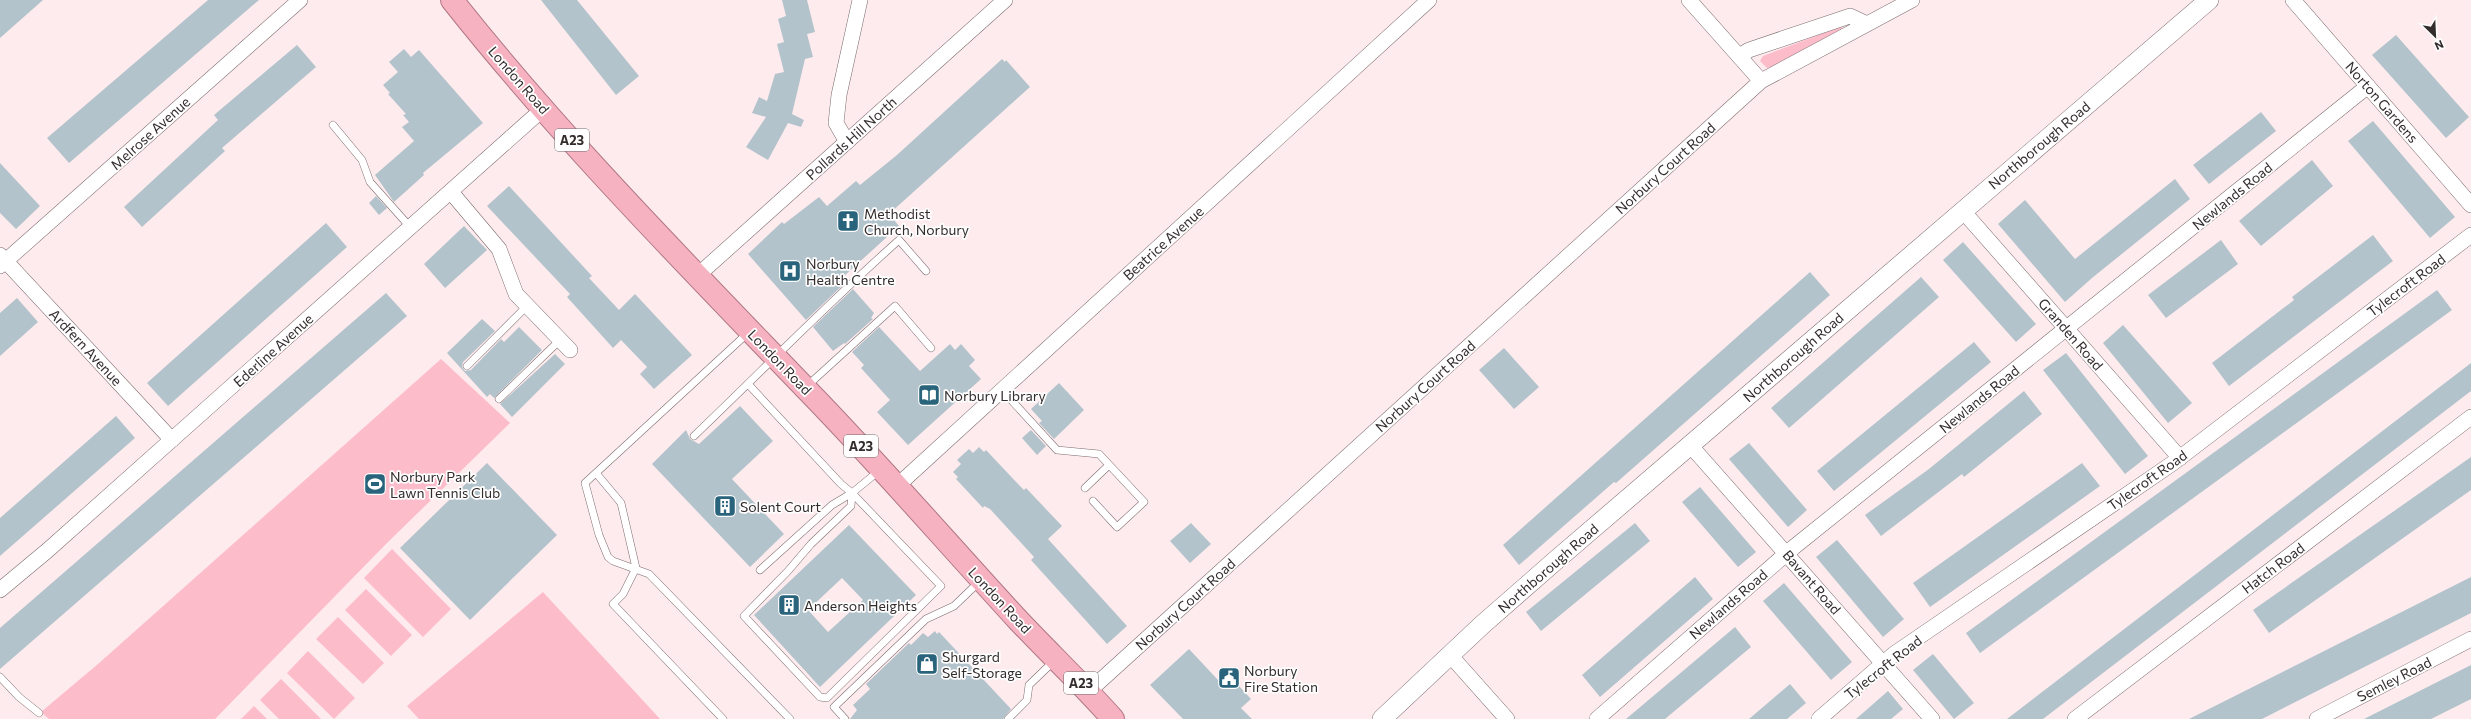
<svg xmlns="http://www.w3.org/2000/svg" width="2471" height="719" font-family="Commissioner,sans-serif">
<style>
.green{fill:#fdbcc9}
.building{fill:#b3c3cb;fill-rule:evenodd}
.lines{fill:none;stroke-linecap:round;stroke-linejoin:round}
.service-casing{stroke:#7b6b6e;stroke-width:8}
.minor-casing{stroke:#7b6b6e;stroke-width:16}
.tertiary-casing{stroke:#7b6b6e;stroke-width:20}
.trunk-casing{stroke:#b07783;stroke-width:24}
.service{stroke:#fff;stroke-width:7}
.minor{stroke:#fff;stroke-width:15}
.tertiary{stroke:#fff;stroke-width:19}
.trunk{stroke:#f6b2c0;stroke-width:22}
.labels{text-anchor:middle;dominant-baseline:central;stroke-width:3.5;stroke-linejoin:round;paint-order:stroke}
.shield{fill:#fefefe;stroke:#706b6c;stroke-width:1}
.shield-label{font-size:13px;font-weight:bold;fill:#332c2d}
.street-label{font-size:14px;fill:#332c2d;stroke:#fefefe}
.poi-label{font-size:14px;fill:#332c2d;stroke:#fefefe;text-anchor:start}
</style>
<rect width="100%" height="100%" fill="#feebee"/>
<!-- green -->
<path class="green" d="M 1840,27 L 1843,28 L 1771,67 L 1767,68 L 1760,61 L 1763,56 Z
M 441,359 L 510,423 L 386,544 L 215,719 L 49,719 L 41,712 L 98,664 Z
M 392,549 L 451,609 L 423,637 L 364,578 Z
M 366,589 L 412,635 L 391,656 L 345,610 Z
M 543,592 L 660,719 L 419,719 L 407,706 Z
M 338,617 L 384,663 L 363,684 L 316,639 Z
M 308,651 L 355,698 L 334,719 L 287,673 Z
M 281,679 L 321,719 L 279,719 L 260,700 Z
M 254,706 L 267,719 L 241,719 Z"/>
<!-- building -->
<path class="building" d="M 0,0 L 43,0 L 0,38 Z
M 208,0 L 259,0 L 69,163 L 47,138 Z
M 541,0 L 577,0 L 639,76 L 616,95 Z
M 782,0 L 807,0 L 815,32 L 807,34 L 813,57 L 805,59 L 792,114 L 804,120 L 801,127 L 788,123 L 768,160 L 746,147 L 766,117 L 752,113 L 759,97 L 767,101 L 775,74 L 784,72 L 777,44 L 784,42 L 778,19 L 786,16 Z
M 2396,35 L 2469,117 L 2446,138 L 2372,55 Z
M 297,45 L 316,67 L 222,148 L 225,151 L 142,227 L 124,207 L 218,120 L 214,115 Z
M 404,49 L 411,57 L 419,50 L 483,123 L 423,173 L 424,175 L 394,202 L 375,175 L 414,141 L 402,127 L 409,122 L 403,115 L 406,114 L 388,94 L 390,93 L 383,85 L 398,72 L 389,62 Z
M 1002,59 L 1005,62 L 1006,60 L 1030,87 L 889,214 L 899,226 L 843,277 L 846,282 L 806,320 L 748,254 L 782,222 L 784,224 L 819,197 L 827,206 L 856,181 L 860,185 L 897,155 Z
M 2261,112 L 2276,131 L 2209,184 L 2193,165 Z
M 2373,121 L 2455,217 L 2430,238 L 2348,141 Z
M 2312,160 L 2333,186 L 2261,246 L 2239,221 Z
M 0,163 L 40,206 L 16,229 L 0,213 Z
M 2175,179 L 2190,199 L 2092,278 L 2065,302 L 1998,224 L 2025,200 L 2075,259 Z
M 509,186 L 592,276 L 589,278 L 619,310 L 635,294 L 692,355 L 654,389 L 640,374 L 647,367 L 621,340 L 613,348 L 567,297 L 570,294 L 487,206 Z
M 376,196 L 387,208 L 379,215 L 369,203 Z
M 326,223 L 347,247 L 168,406 L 147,383 Z
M 464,226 L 487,250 L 445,288 L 424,264 Z
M 2373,235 L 2393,261 L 2229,386 L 2212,363 L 2294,300 L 2292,297 Z
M 2221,240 L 2238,264 L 2166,318 L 2148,295 Z
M 1963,242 L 2036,324 L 2016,342 L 1943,260 Z
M 1810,272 L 1830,295 L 1616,483 L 1614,482 L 1519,565 L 1503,545 Z
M 1921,277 L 1939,297 L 1789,428 L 1771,408 Z
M 853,289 L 874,313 L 871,318 L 873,319 L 845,344 L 844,343 L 833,351 L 813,327 Z
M 2437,290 L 2452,310 L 1980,653 L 1966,633 Z
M 386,293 L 407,316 L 0,669 L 0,628 Z
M 17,298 L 38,322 L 0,356 L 0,313 Z
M 482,319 L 495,331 L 463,362 L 462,367 L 465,371 L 471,370 L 501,339 L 504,342 L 519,327 L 542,350 L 494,398 L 490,394 L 487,397 L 447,353 Z
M 2123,325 L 2192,403 L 2168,423 L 2103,343 Z
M 879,327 L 920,371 L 950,344 L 955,350 L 961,344 L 975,360 L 969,366 L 981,379 L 908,445 L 877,412 L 890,400 L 861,368 L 864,365 L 852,352 Z
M 1974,342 L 1991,362 L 1834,491 L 1817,471 Z
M 1504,348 L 1539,387 L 1514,409 L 1479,370 Z
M 2066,353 L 2148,456 L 2125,474 L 2043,370 Z
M 555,354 L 565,364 L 512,417 L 500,404 Z
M 2471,363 L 2471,391 L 2043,719 L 2007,719 Z
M 1059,383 L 1084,410 L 1054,439 L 1039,423 L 1042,421 L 1031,409 Z
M 2024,391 L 2042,414 L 1964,477 L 1962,474 L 1881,536 L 1865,515 L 1929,469 Z
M 740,406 L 773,441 L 732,479 L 784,534 L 750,567 L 652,464 L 686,430 L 690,439 L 699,444 Z
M 116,416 L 135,438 L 0,556 L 0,518 Z
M 1031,430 L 1046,446 L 1037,455 L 1022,438 Z
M 1749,443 L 1807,510 L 1788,527 L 1729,459 Z
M 979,447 L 984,452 L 986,450 L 1020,486 L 1024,490 L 1026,488 L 1062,526 L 1048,539 L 1127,626 L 1107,644 L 1031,560 L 1034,557 L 990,509 L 984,506 L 983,508 L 956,479 L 958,477 L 953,472 L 961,464 L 957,460 L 969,449 L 973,453 Z
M 2471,457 L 2471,490 L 2269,633 L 2253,610 Z
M 487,463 L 557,535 L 470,620 L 400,548 Z
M 2082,463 L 2100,486 L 1930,607 L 1913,583 Z
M 1700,487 L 1756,552 L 1738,567 L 1682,502 Z
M 1191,523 L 1211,544 L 1190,563 L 1170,541 Z
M 1635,523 L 1650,541 L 1541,631 L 1526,612 Z
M 849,525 L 916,595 L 820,687 L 754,615 ZM 842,578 L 863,600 L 828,632 L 808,610 Z
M 1837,540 L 1904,619 L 1883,637 L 1816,557 Z
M 1695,577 L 1713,599 L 1600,697 L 1582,675 Z
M 2471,577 L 2471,613 L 2262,719 L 2189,719 Z
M 1784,583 L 1852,662 L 1831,680 L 1763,601 Z
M 1735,627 L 1751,647 L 1665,719 L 1626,719 Z
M 935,631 L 937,634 L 939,632 L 1011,709 L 1003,719 L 850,719 L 857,710 L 853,705 L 870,689 L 866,684 L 909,643 L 911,645 L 923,633 L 928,637 Z
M 1189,649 L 1218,680 L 1226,672 L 1251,699 L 1241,708 L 1252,719 L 1183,719 L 1150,685 Z
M 1933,654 L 1974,703 L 1954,719 L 1913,670 Z
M 2471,665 L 2471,699 L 2431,719 L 2364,719 Z
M 1790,684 L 1806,703 L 1787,719 L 1749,719 Z
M 1888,691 L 1903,709 L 1891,719 L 1856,719 Z"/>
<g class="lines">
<!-- service casing -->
<g class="service-casing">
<path id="service" d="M 333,125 L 362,160 L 370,182 L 411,228
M 749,332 L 585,483 L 599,535 L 608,557 L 613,561 L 649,574 L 790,719
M 467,366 L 527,306
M 748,384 L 841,484 L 852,493 L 941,586 L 827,698 L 820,697 L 744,616 L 788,571 L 811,544 L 851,506 L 852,493 L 880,470
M 807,386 L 895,306 L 931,348
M 1002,390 L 1057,450 L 1099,454 L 1144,502 L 1117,527 L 1093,501
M 499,399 L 560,340
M 694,436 C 763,370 828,303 899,240 L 926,271
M 596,473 L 621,503 L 636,568 L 623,594 L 613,604 L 723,719
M 1085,488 L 1109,465
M 760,570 L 832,505 L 852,493
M 0,677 L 19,697 L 39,713
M 845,719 L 834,707 L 926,619 L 954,606 L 979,582
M 1008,719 L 1027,700 L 1029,685 L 1055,660"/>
</g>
<!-- minor casing -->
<g class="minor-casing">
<path id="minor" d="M 1689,0 L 1761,81
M 2293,0 L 2471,205
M 1740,56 L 1749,50 L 1850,16 L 1867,24
M 847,142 L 836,123 L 839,95 L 860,0
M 451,192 L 499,249 L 516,294 L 570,350
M 1962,210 L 2180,458
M 0,255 L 172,440
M 0,266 L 300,0
M 697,276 L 1005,0
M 1690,445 L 1932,719
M 897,486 L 1429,0
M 0,590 L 48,550 L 544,108
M 1450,655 L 1507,719
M 1089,691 L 1761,81 L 1912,0
M 1597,719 L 1794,547 L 2368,86
M 1819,719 L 1894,654 L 2173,463 L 2471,235
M 2075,719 L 2471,417
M 2317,719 L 2471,639"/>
</g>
<!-- tertiary casing -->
<g class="tertiary-casing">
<path id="tertiary" d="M 1382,719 L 1482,625 L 1555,561 L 2209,0"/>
</g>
<!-- trunk casing -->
<g class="trunk-casing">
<path id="trunk" d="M 452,0 C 562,139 687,265 809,392 C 881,466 948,544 1018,620 C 1049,653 1083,685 1113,719"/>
</g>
<!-- service -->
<use href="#service" class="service"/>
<!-- minor -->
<use href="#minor" class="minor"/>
<!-- tertiary -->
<use href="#tertiary" class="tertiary"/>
<!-- trunk -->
<use href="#trunk" class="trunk"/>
</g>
<!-- icons -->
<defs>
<g id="church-square" transform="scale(1.15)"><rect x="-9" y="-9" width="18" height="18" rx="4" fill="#29647c" stroke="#fefefe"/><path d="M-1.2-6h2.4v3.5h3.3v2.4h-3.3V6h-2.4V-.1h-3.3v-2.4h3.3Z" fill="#fff"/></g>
<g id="hospital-square" transform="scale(1.15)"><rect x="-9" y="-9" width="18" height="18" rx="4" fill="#29647c" stroke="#fefefe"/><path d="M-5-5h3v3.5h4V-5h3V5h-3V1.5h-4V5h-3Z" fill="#fff"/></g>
<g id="library-square" transform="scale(1.15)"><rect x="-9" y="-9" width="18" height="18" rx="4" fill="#29647c" stroke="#fefefe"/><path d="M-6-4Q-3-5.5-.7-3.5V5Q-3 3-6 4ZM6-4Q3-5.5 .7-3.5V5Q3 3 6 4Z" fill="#fff"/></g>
<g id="stadium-square" transform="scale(1.15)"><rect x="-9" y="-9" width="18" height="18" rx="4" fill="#29647c" stroke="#fefefe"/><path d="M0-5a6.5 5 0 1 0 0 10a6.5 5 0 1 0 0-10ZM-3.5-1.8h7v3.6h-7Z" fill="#fff"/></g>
<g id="building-square" transform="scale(1.15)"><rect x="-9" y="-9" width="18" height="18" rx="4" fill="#29647c" stroke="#fefefe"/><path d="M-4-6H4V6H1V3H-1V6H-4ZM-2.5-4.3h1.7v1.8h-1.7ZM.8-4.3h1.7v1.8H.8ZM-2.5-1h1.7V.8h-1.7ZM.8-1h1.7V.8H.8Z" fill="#fff"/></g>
<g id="shop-square" transform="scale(1.15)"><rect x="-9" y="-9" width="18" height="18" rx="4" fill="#29647c" stroke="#fefefe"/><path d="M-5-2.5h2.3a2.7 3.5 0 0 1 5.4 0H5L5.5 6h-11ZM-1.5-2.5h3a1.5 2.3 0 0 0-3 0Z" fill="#fff"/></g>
<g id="civic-square" transform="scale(1.15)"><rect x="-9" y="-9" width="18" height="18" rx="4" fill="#29647c" stroke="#fefefe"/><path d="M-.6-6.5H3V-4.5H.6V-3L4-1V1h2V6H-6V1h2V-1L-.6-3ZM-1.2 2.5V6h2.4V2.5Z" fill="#fff"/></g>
</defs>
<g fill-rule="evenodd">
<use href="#church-square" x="848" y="221"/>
<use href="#hospital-square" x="790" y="271"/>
<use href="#library-square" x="929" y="395"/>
<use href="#stadium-square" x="375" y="484"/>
<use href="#building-square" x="725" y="506"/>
<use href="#building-square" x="789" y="605"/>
<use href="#shop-square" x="927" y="664"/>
<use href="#civic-square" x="1229" y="678"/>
</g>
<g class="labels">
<!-- shield labels -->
<g class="shield">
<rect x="555" y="129" width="34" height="22" rx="3"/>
<rect x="844" y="435" width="34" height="22" rx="3"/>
<rect x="1064" y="672" width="34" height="22" rx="3"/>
</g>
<g class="shield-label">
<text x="572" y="140">A23</text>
<text x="861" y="446">A23</text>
<text x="1081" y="683">A23</text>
</g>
<!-- street labels -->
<g class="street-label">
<text transform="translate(519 80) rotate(49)">London Road</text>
<text transform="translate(2382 102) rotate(49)">Norton Gardens</text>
<text transform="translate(150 133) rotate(-42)">Melrose Avenue</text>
<text transform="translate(851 138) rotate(-42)">Pollards Hill North</text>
<text transform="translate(2039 145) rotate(-40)">Northborough Road</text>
<text transform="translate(1665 168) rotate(-42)">Norbury Court Road</text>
<text transform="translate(2232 196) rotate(-39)">Newlands Road</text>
<text transform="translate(1163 243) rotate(-42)">Beatrice Avenue</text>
<text transform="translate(2406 285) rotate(-37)">Tylecroft Road</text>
<text transform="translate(2071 334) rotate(49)">Granden Road</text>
<text transform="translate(86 347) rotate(47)">Ardfern Avenue</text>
<text transform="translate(273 350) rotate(-42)">Ederline Avenue</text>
<text transform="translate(1793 357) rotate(-41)">Northborough Road</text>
<text transform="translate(780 362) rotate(46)">London Road</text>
<text transform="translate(1425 386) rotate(-42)">Norbury Court Road</text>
<text transform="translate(1979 399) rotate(-39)">Newlands Road</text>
<text transform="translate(2147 480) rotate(-35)">Tylecroft Road</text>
<text transform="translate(1548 568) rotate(-41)">Northborough Road</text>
<text transform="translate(2273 568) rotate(-37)">Hatch Road</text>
<text transform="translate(1812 582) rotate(49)">Bavant Road</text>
<text transform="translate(1000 600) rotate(47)">London Road</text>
<text transform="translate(1185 604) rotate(-42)">Norbury Court Road</text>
<text transform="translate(1728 604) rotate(-41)">Newlands Road</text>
<text transform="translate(1883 667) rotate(-38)">Tylecroft Road</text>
<text transform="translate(2394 679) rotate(-27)">Semley Road</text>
</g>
<!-- poi labels -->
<g class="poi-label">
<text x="864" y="213">Methodist<tspan x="864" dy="16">Church, Norbury</tspan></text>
<text x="806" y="263">Norbury<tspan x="806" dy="16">Health Centre</tspan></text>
<text x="944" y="395">Norbury Library</text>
<text x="390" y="476">Norbury Park<tspan x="390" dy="16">Lawn Tennis Club</tspan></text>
<text x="740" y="506">Solent Court</text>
<text x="804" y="605">Anderson Heights</text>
<text x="942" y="656">Shurgard<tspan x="942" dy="16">Self-Storage</tspan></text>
<text x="1244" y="670">Norbury<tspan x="1244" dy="16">Fire Station</tspan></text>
</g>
</g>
<!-- north arrow -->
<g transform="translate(2435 36) rotate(156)" stroke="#fefefe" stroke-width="3" paint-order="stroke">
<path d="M0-3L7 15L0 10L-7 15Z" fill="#332c2d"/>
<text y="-6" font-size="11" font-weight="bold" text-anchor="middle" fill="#332c2d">N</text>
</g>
</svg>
